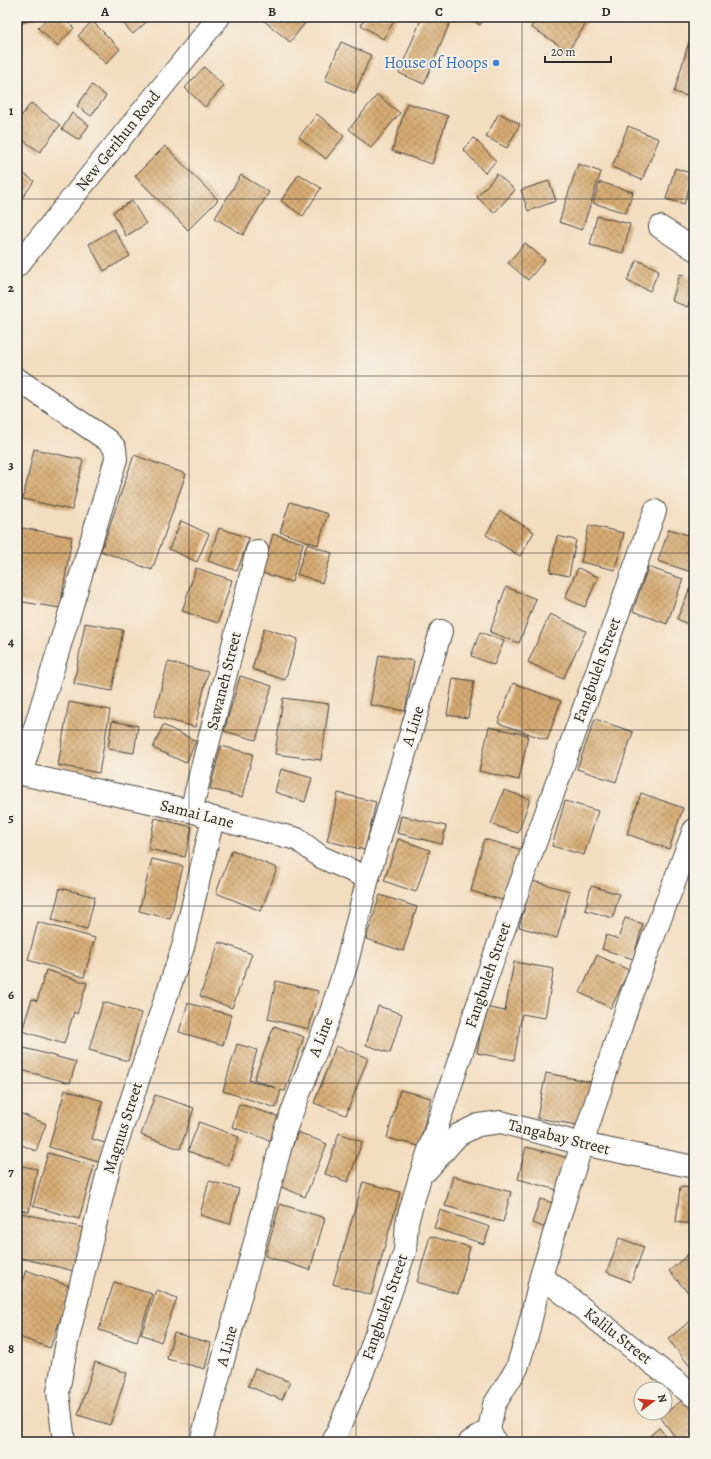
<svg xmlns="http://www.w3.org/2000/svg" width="711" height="1459" font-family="Alegreya,serif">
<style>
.building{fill:url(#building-cross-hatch)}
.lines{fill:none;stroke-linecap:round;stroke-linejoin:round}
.minor-casing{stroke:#494641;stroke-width:24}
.minor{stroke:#fff;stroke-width:22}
.grid{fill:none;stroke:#2b2b2b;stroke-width:1;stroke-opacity:0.55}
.shop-dot{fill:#3f7fe0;stroke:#f7f3e8;stroke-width:1.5}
.labels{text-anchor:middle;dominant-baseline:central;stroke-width:3.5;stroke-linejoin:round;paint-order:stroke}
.shop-label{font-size:16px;fill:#366cbe;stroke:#f7f3e8;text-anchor:end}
.street-label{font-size:16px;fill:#2b2b2b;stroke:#f7f3e8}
.neatline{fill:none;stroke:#2b2b2b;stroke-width:1.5}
.grid-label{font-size:13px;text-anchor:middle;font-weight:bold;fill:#2b2b2b}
</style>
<defs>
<pattern id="building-cross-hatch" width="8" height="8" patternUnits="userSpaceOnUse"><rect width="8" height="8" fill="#d7ac73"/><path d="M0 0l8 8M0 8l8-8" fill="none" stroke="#af8c5f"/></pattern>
</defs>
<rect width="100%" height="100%" fill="#f7f3e8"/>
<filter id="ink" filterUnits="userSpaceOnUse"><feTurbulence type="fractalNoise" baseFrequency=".025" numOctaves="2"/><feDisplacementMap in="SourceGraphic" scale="8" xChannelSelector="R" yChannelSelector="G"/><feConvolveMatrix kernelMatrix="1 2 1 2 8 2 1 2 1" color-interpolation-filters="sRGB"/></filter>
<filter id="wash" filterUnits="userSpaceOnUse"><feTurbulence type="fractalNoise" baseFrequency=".012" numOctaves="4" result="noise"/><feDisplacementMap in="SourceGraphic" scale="16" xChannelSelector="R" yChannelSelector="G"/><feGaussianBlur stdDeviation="0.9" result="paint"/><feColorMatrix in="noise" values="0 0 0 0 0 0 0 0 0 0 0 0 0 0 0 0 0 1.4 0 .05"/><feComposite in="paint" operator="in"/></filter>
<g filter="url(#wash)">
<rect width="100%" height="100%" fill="#f3ddbf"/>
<g id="blocks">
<!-- building -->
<path class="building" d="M 17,17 L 39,17 L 17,25 Z
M 48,17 L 62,17 L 74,28 L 57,46 L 38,28 Z
M 117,17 L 152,17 L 133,34 Z
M 266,17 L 310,17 L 290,42 L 263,20 Z
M 366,17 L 397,17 L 383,39 L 361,25 Z
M 422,17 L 445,17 L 451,20 L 424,84 L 399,73 Z
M 469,17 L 486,17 L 480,25 Z
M 538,17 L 585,17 L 589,19 L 568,51 L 531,27 Z
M 92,21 L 120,49 L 106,64 L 78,36 Z
M 341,42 L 371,55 L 355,93 L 325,80 Z
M 689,42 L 694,43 L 694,98 L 674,92 Z
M 204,67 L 224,86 L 205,107 L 185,88 Z
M 92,85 L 106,96 L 91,116 L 77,106 Z
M 377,95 L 400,113 L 371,148 L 349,129 Z
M 31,103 L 60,125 L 40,152 L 17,136 L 17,122 Z
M 407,103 L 448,116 L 432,164 L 392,151 Z
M 72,113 L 89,125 L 79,140 L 62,129 Z
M 499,113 L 520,124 L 507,148 L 486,137 Z
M 317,114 L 344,136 L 326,159 L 299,137 Z
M 628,126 L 659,139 L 642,180 L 612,167 Z
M 474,138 L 496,161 L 485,173 L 463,149 Z
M 165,146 L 218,200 L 188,230 L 135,176 Z
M 578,164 L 601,172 L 582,230 L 559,222 Z
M 675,168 L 693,174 L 684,204 L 666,199 Z
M 17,169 L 34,181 L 17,206 Z
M 299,174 L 321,188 L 303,216 L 281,201 Z
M 497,174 L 515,190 L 494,213 L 477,197 Z
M 241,175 L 269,192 L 243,235 L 215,218 Z
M 549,181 L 556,201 L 528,211 L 521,190 Z
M 600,182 L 633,192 L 626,213 L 593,203 Z
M 132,201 L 146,224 L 126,236 L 113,212 Z
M 597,216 L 630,224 L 623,253 L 590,245 Z
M 114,229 L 130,256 L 104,271 L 89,244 Z
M 525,243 L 545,260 L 528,280 L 508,263 Z
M 637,260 L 659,270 L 650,291 L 627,281 Z
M 680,274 L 694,278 L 694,287 L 688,307 L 672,301 Z
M 34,449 L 83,460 L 72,510 L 23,499 Z
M 134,455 L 186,474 L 152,570 L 101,551 Z
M 290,502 L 328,514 L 318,545 L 280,532 Z
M 500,511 L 534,532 L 520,556 L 486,535 Z
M 181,521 L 209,534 L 197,562 L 169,549 Z
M 589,525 L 624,533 L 615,570 L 581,562 Z
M 17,527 L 72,537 L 60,608 L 17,601 Z
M 219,528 L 249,538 L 237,571 L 208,561 Z
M 669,529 L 694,537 L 694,573 L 658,561 Z
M 273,534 L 303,543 L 292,582 L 262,573 Z
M 557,536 L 576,540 L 569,576 L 550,572 Z
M 307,544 L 332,553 L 322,583 L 297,574 Z
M 648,567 L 683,579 L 667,624 L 633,611 Z
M 196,568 L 232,580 L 218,623 L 182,611 Z
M 578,568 L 598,577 L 585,607 L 565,598 Z
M 506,587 L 536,599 L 519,643 L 490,632 Z
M 690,588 L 694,589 L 694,627 L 677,619 Z
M 550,614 L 586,631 L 563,679 L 528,662 Z
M 85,623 L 123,630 L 112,691 L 74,684 Z
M 264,628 L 298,639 L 285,680 L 252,669 Z
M 694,629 L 694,642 L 689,640 Z
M 480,632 L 504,641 L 494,665 L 471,656 Z
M 379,655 L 414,661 L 405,711 L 370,705 Z
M 168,662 L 208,672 L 195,727 L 154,716 Z
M 240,676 L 272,686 L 256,740 L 224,731 Z
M 453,678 L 474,681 L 468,718 L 447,715 Z
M 513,683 L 561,701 L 547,740 L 498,723 Z
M 283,698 L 329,704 L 321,760 L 275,754 Z
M 69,702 L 110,710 L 99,773 L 58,765 Z
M 595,719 L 633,732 L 616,782 L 577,769 Z
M 112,721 L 138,726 L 134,753 L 108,749 Z
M 163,725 L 196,741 L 186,763 L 153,748 Z
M 489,727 L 528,735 L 519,780 L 479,771 Z
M 221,746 L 253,754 L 242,797 L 210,789 Z
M 281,769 L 312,778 L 305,802 L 275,792 Z
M 504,790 L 530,799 L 518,833 L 491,824 Z
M 338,793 L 376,802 L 365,850 L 327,841 Z
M 641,793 L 683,808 L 669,849 L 627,834 Z
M 565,801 L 598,811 L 584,855 L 552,846 Z
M 401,816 L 446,826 L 442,844 L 397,833 Z
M 155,818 L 192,827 L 185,857 L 148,849 Z
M 398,839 L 430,850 L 416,892 L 384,881 Z
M 484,839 L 523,850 L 509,902 L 471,891 Z
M 232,850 L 277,868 L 261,911 L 216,893 Z
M 152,859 L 183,866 L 170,919 L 139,911 Z
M 532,881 L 570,891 L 557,938 L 519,927 Z
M 591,886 L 619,894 L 613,918 L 585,910 Z
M 60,888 L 95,897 L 87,929 L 52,920 Z
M 380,895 L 417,907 L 403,951 L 366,939 Z
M 625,918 L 643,924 L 633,959 L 602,949 L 606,935 L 618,939 Z
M 38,922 L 95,938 L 84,977 L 28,960 Z
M 219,942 L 252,954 L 232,1008 L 200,996 Z
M 597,955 L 629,970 L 611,1008 L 580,993 Z
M 514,962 L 554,969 L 545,1018 L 522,1014 L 514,1060 L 477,1053 L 485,1007 L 505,1011 Z
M 46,970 L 87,983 L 77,1014 L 74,1012 L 64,1044 L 22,1031 L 32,999 L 37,1001 Z
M 276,981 L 318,991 L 309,1029 L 268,1019 Z
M 103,1002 L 141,1013 L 128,1061 L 89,1050 Z
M 188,1003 L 231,1015 L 223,1045 L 179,1032 Z
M 378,1006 L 402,1014 L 390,1053 L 366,1045 Z
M 274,1026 L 304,1037 L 285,1091 L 281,1090 L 276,1108 L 223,1091 L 237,1044 L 257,1050 L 249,1080 L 276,1088 L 254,1079 Z
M 17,1046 L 76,1062 L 70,1083 L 17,1069 Z
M 336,1046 L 368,1058 L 346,1115 L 314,1103 Z
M 546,1073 L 591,1082 L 582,1126 L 537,1118 Z
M 65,1090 L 103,1101 L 92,1139 L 111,1145 L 105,1164 L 49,1147 Z
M 400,1090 L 431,1098 L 419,1146 L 387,1138 Z
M 155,1095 L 194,1108 L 180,1149 L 141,1135 Z
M 239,1104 L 280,1117 L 272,1141 L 232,1127 Z
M 17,1112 L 46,1124 L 36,1151 L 17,1143 Z
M 199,1122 L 239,1137 L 228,1166 L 188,1151 Z
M 298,1132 L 327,1144 L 305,1197 L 277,1185 Z
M 339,1133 L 362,1142 L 348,1182 L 325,1174 Z
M 526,1147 L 569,1158 L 561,1191 L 518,1179 Z
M 48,1153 L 94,1166 L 79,1219 L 33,1206 Z
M 17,1165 L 37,1169 L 29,1212 L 17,1209 Z
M 453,1176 L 511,1192 L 503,1222 L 445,1206 Z
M 209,1181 L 239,1189 L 230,1224 L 200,1215 Z
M 363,1182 L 400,1192 L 371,1295 L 333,1284 Z
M 680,1187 L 694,1188 L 694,1224 L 676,1222 Z
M 540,1199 L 560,1205 L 552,1230 L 532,1223 Z
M 280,1204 L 325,1218 L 310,1270 L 265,1256 Z
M 440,1210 L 490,1227 L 484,1244 L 434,1228 Z
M 21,1213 L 84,1228 L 74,1271 L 17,1257 L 17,1232 Z
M 430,1236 L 470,1247 L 458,1294 L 417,1282 Z
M 619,1238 L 644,1247 L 631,1282 L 607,1272 Z
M 693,1250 L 694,1251 L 694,1299 L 669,1271 Z
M 26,1270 L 72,1287 L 50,1348 L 17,1336 L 17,1295 Z
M 114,1282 L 152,1294 L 137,1342 L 99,1330 Z
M 157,1290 L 177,1298 L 161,1342 L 141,1334 Z
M 694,1318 L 694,1371 L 668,1339 Z
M 174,1333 L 211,1343 L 205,1369 L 167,1359 Z
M 95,1362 L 127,1373 L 110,1425 L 78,1415 Z
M 255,1368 L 290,1382 L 282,1400 L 248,1386 Z
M 684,1399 L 694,1411 L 694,1442 L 679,1442 L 660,1417 Z
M 659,1428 L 671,1442 L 643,1442 Z"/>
</g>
</g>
<g filter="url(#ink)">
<use href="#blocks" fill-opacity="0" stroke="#494641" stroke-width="1"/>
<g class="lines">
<!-- minor casing -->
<g class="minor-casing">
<path id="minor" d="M 660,227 L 694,249
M 17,266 L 219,17
M 17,379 L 107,440 L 115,448 L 116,459 L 21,774
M 17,773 L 191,811 L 213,818 L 297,839 L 321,857 L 368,878
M 191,811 L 257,551
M 427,1170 L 458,1135 L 478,1125 L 501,1122 L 582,1144 L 694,1167
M 541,1276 L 694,1396
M 64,1442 L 58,1392 L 67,1342 L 110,1163 L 183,947 L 213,818
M 201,1442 L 285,1130 L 331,1012 L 346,966 L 368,878 L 441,631
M 333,1442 L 362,1374 L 405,1251 L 407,1222 L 420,1177 L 490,968 L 655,511
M 470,1442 L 489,1430
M 495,1442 L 489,1430 L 494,1405 L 517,1368 L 527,1336 L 541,1276 L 582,1144 L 632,993 L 694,830"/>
</g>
<!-- minor -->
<use href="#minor" class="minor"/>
</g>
</g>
<!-- grid -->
<path class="grid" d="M 189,17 L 189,1442M 356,17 L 356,1442M 522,17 L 522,1442M 17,199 L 694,199M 17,376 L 694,376M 17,553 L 694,553M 17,730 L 694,730M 17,906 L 694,906M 17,1083 L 694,1083M 17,1260 L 694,1260"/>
<!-- markers -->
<circle class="shop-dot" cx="496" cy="63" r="4"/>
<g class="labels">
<!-- shop labels -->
<g class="shop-label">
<text x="488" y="63">House of Hoops</text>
</g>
<!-- street labels -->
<g class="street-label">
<text transform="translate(118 141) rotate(-51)">New Gerihun Road</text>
<text transform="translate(597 670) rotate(-70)">Fangbuleh Street</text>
<text transform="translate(224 681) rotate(-76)">Sawaneh Street</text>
<text transform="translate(413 726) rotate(-73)">A Line</text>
<text transform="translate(197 814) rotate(14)">Samai Lane</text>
<text transform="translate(488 975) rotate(-71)">Fangbuleh Street</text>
<text transform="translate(321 1037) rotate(-69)">A Line</text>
<text transform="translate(123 1128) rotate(-72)">Magnus Street</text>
<text transform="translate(559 1137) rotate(14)">Tangabay Street</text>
<text transform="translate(385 1307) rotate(-71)">Fangbuleh Street</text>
<text transform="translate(618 1336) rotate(38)">Kalilu Street</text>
<text transform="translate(227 1346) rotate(-75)">A Line</text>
</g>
</g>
<!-- margin -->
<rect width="711" height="1459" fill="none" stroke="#f7f3e8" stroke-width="44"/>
<!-- north arrow -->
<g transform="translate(653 1401) rotate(74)"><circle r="19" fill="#f7f3e8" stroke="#a5a39c"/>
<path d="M0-3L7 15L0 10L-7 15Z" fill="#c8321e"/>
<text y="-6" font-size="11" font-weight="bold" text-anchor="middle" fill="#2b2b2b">N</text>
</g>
<!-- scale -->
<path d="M545 56v6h66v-6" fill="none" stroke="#2b2b2b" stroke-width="2"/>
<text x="551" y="56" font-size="12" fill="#2b2b2b" stroke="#f7f3e8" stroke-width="3" paint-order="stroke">20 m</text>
<rect x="22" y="22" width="667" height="1415" class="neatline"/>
<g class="grid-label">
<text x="105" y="16">A</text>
<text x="272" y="16">B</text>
<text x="439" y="16">C</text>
<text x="606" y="16">D</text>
<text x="11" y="115">1</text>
<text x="11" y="292">2</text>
<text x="11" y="469">3</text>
<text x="11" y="646">4</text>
<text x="11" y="822">5</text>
<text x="11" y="999">6</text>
<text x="11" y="1176">7</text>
<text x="11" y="1353">8</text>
</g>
</svg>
